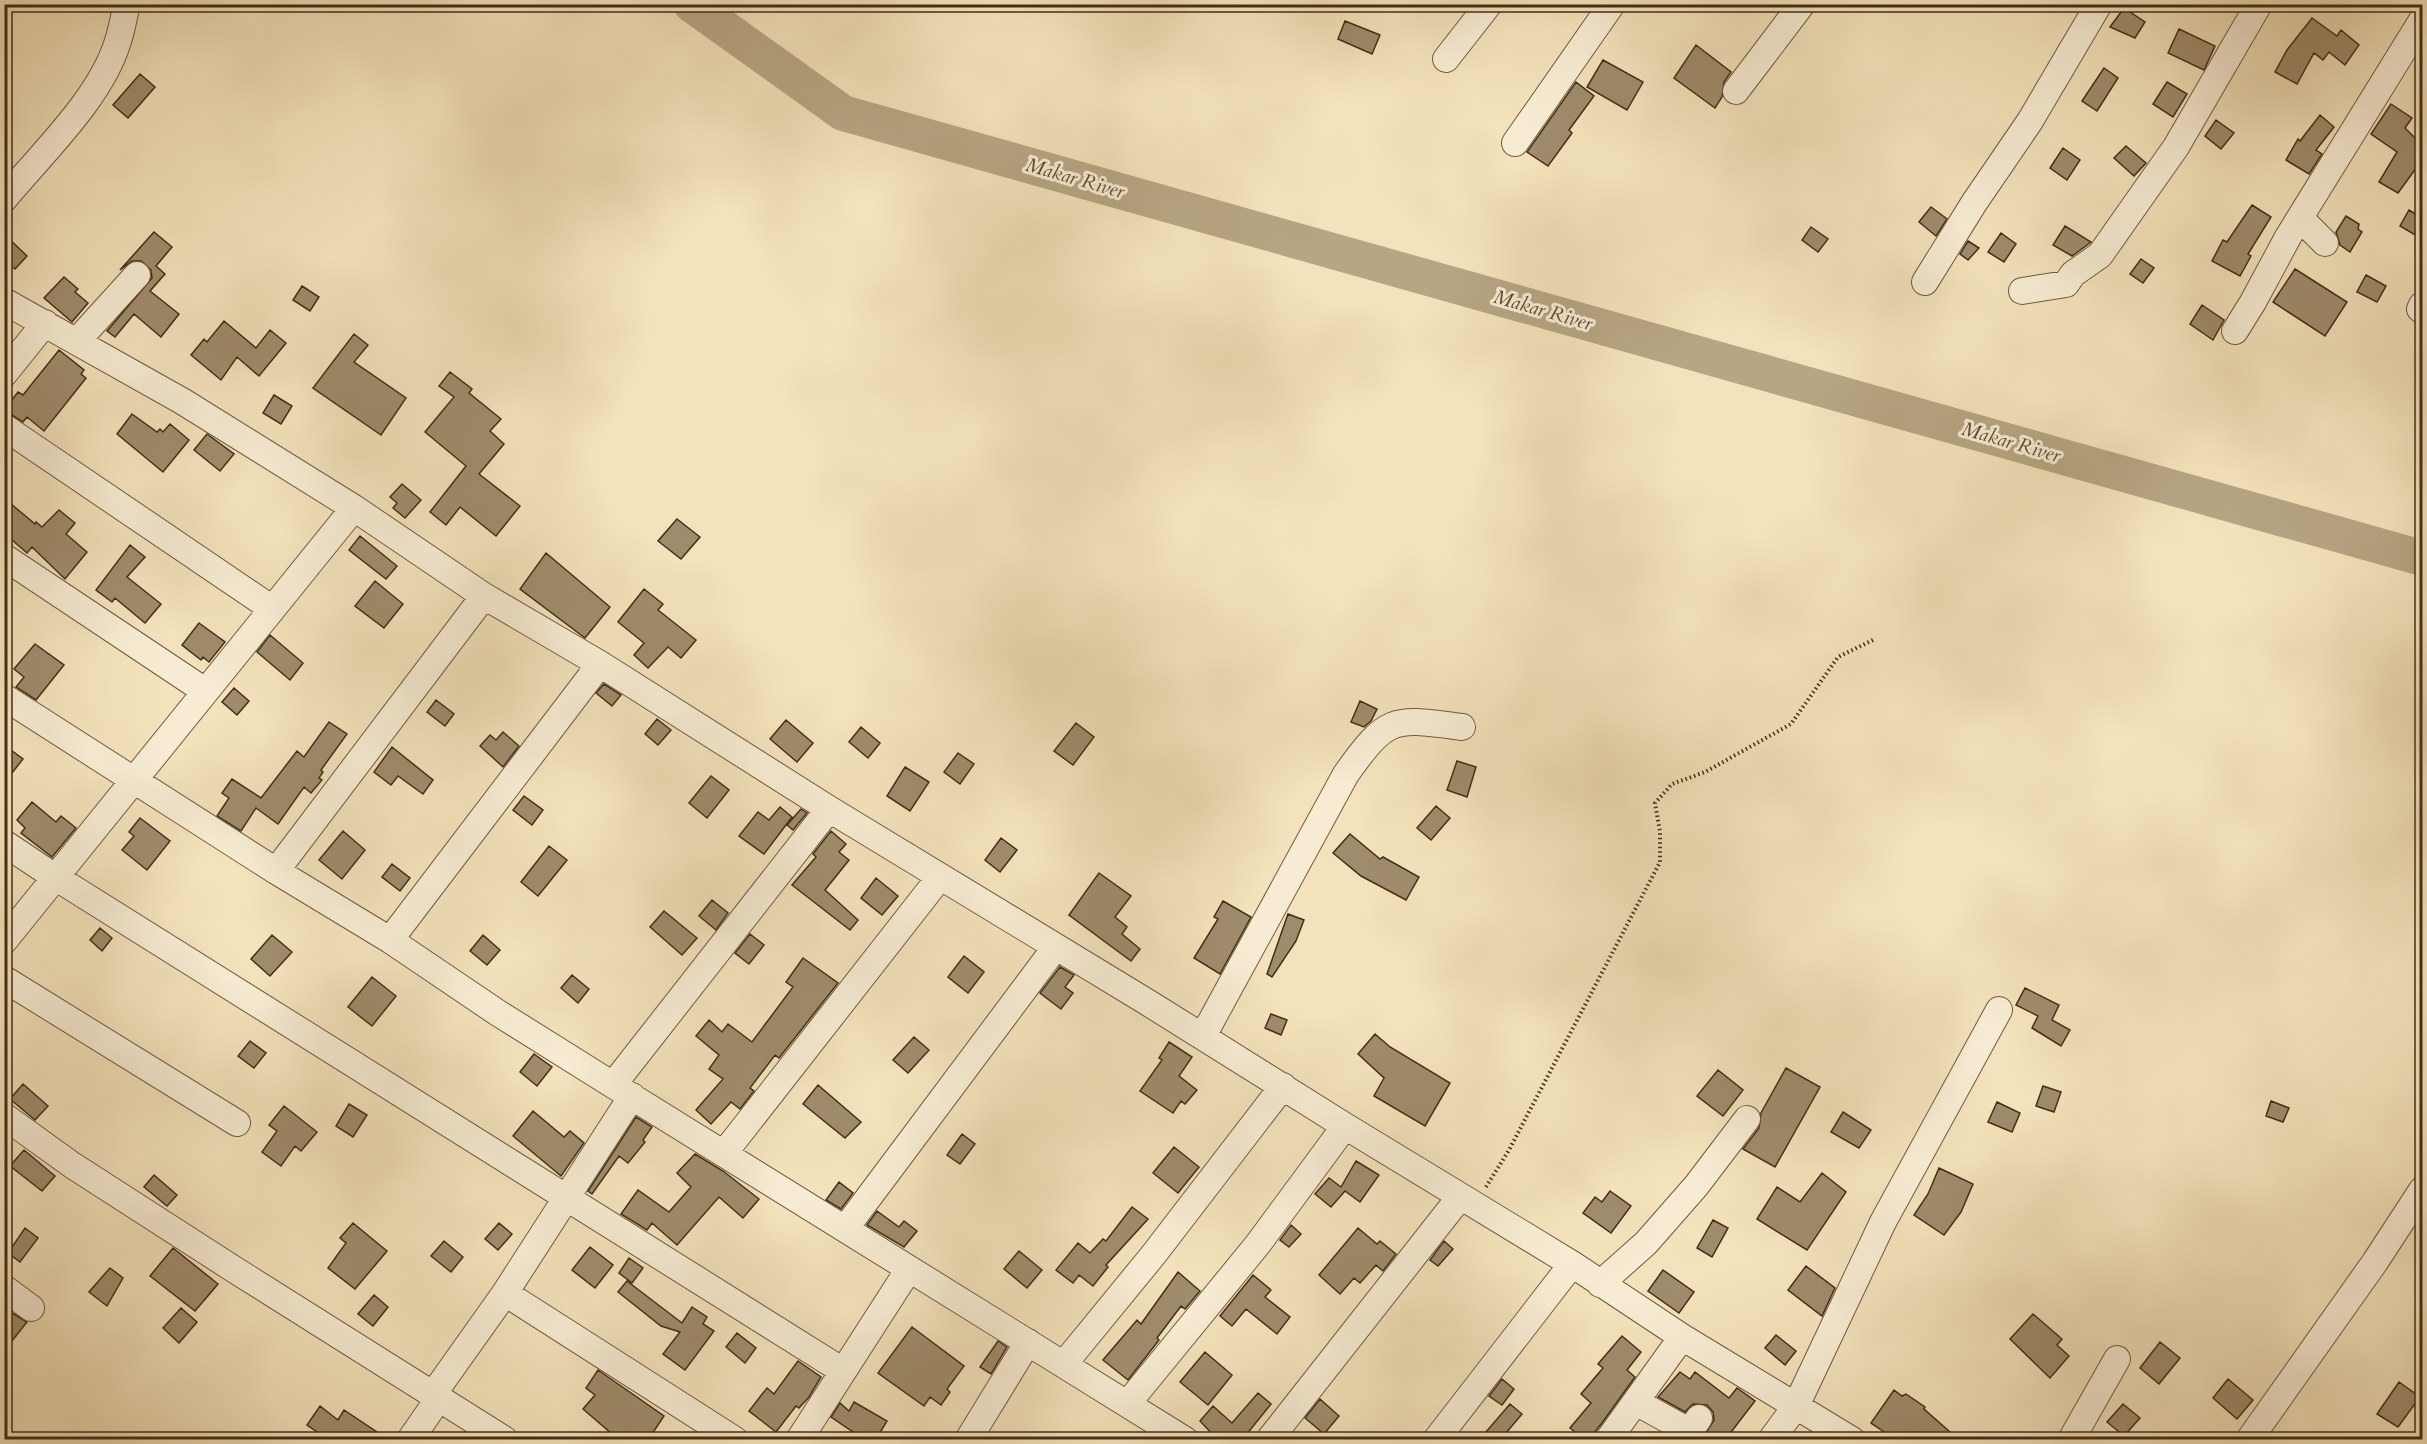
<svg xmlns="http://www.w3.org/2000/svg" width="2427" height="1444" font-family="Cardo,serif">
<style>
.lines{fill:none;stroke-linecap:round;stroke-linejoin:round}
.river{stroke:#b7a583;stroke-width:36}
.building{fill:#9f8c6c;stroke:#432e16;stroke-width:1.5}
.minor-casing{stroke:#6f5b3f;stroke-width:28}
.path{stroke:#432e16;stroke-width:4;stroke-dasharray:1.5 3;stroke-linecap:butt}
.minor{stroke:#f7ecd3;stroke-width:26}
.labels{text-anchor:middle;dominant-baseline:central;stroke-width:6;stroke-linejoin:round;paint-order:stroke}
.water-label{font-size:20px;font-style:italic;fill:#604c31;stroke:#f7ecd3}
</style>
<rect width="100%" height="100%" fill="#f3e2bb"/>
<filter id="stains"><feTurbulence type="fractalNoise" baseFrequency=".00333" numOctaves="4"/><feColorMatrix values="0 0 0 0 .2 0 0 0 0 .09 0 0 0 0 .02 0 0 0 .5 -.17"/></filter>
<radialGradient id="worn" r=".72"><stop offset=".6" stop-color="#630" stop-opacity="0"/><stop offset="1" stop-color="#630" stop-opacity=".3"/></radialGradient>
<g class="lines">
<!-- river -->
<path class="river" d="M 691,4 L 843,113 L 2422,558"/>
</g>
<!-- building -->
<path class="building" d="M 2124,8 L 2145,22 L 2135,38 L 2110,27 Z
M 2312,18 L 2337,36 L 2341,30 L 2359,45 L 2345,65 L 2329,52 L 2323,60 L 2314,53 L 2297,84 L 2275,72 L 2287,50 Z
M 1345,21 L 1380,35 L 1372,54 L 1338,39 Z
M 2179,29 L 2215,46 L 2204,70 L 2168,53 Z
M 1696,45 L 1731,72 L 1724,82 L 1722,97 L 1715,108 L 1674,78 Z
M 1603,60 L 1643,82 L 1627,110 L 1587,87 Z
M 2104,68 L 2118,78 L 2097,111 L 2082,101 Z
M 140,74 L 155,87 L 128,118 L 113,105 Z
M 1576,82 L 1594,96 L 1569,130 L 1572,133 L 1548,166 L 1527,152 Z
M 2167,82 L 2187,94 L 2173,117 L 2153,104 Z
M 2391,104 L 2412,118 L 2405,128 L 2422,145 L 2422,160 L 2398,193 L 2379,182 L 2397,152 L 2371,134 Z
M 2320,115 L 2334,127 L 2316,150 L 2322,154 L 2309,174 L 2286,160 L 2298,139 L 2300,141 Z
M 2216,120 L 2234,133 L 2221,149 L 2205,136 Z
M 2126,146 L 2146,163 L 2134,176 L 2114,158 Z
M 2063,148 L 2080,160 L 2067,180 L 2050,168 Z
M 2252,205 L 2271,217 L 2248,254 L 2251,256 L 2240,276 L 2212,261 L 2223,240 L 2227,242 Z
M 1931,207 L 1947,219 L 1936,236 L 1919,222 Z
M 2409,210 L 2422,218 L 2422,239 L 2400,226 Z
M 2346,216 L 2359,224 L 2358,229 L 2362,232 L 2350,252 L 2340,245 L 2336,232 Z
M 2065,226 L 2091,242 L 2072,256 L 2053,245 Z
M 1811,227 L 1828,239 L 1818,252 L 1802,240 Z
M 154,232 L 172,247 L 156,266 L 165,274 L 150,291 L 179,314 L 161,337 L 134,314 L 115,337 L 107,331 L 152,278 L 151,270 L 141,261 L 132,261 L 120,270 Z
M 2001,233 L 2016,244 L 2004,262 L 1988,252 Z
M 4,234 L 27,256 L 15,269 L 4,260 Z
M 1968,241 L 1979,248 L 1968,260 L 1960,254 Z
M 2141,259 L 2154,268 L 2143,283 L 2130,274 Z
M 2295,269 L 2347,302 L 2325,336 L 2273,302 Z
M 2366,275 L 2386,286 L 2377,302 L 2357,292 Z
M 64,277 L 78,289 L 75,292 L 88,303 L 72,322 L 44,298 Z
M 302,286 L 319,297 L 310,311 L 293,300 Z
M 2202,305 L 2224,320 L 2213,340 L 2190,324 Z
M 224,321 L 256,348 L 270,330 L 286,343 L 259,376 L 237,357 L 221,380 L 191,355 L 204,339 L 207,342 Z
M 354,334 L 368,345 L 354,362 L 406,398 L 381,435 L 313,388 Z
M 59,350 L 84,370 L 81,374 L 86,378 L 44,431 L 27,417 L 23,422 L 7,412 L 10,407 L 8,405 L 18,392 L 23,395 Z
M 450,372 L 472,389 L 469,393 L 501,419 L 490,431 L 504,444 L 479,474 L 520,506 L 496,536 L 460,507 L 446,525 L 430,512 L 466,466 L 425,432 L 454,397 L 439,386 Z
M 274,395 L 292,406 L 281,424 L 263,413 Z
M 132,414 L 157,432 L 160,429 L 163,432 L 170,424 L 189,440 L 163,472 L 117,434 Z
M 207,434 L 234,454 L 220,471 L 194,450 Z
M 402,484 L 421,500 L 405,518 L 393,508 L 397,503 L 390,497 Z
M 4,498 L 35,524 L 36,522 L 42,527 L 59,510 L 75,523 L 66,534 L 87,552 L 65,579 L 32,547 L 27,553 L 4,533 Z
M 677,519 L 700,537 L 681,559 L 658,541 Z
M 360,536 L 397,566 L 386,579 L 349,550 Z
M 130,545 L 145,557 L 127,577 L 161,604 L 145,623 L 115,598 L 112,602 L 96,590 Z
M 546,553 L 610,607 L 585,638 L 520,589 Z
M 375,581 L 403,604 L 384,628 L 355,606 Z
M 644,589 L 663,604 L 658,610 L 696,640 L 681,658 L 668,647 L 648,668 L 634,655 L 644,643 L 618,622 Z
M 199,623 L 225,642 L 209,662 L 203,657 L 201,660 L 182,645 Z
M 270,635 L 303,663 L 290,680 L 257,652 Z
M 35,644 L 64,665 L 36,700 L 16,687 L 24,677 L 14,669 Z
M 604,684 L 621,695 L 612,706 L 596,693 Z
M 234,688 L 249,701 L 237,715 L 222,702 Z
M 436,700 L 454,714 L 445,726 L 427,712 Z
M 1360,701 L 1377,709 L 1371,721 L 1364,727 L 1351,722 Z
M 657,719 L 671,730 L 658,745 L 645,734 Z
M 786,720 L 813,743 L 797,762 L 770,739 Z
M 329,722 L 347,734 L 321,770 L 323,772 L 319,778 L 322,780 L 311,793 L 304,787 L 278,824 L 256,808 L 241,831 L 217,816 L 229,798 L 222,793 L 232,779 L 261,798 L 297,751 L 304,757 Z
M 1076,723 L 1094,737 L 1073,765 L 1054,751 Z
M 861,727 L 880,743 L 868,758 L 849,742 Z
M 503,732 L 519,746 L 503,767 L 480,746 L 490,735 L 496,740 Z
M 4,745 L 23,759 L 4,783 Z
M 392,747 L 433,780 L 423,794 L 398,776 L 391,785 L 374,772 Z
M 958,753 L 974,764 L 960,784 L 944,772 Z
M 1457,761 L 1476,767 L 1467,797 L 1447,790 Z
M 905,767 L 929,782 L 910,811 L 887,796 Z
M 711,776 L 729,790 L 707,818 L 689,803 Z
M 524,796 L 543,810 L 532,825 L 513,810 Z
M 32,802 L 56,822 L 61,816 L 76,828 L 52,857 L 21,833 L 25,828 L 17,820 Z
M 1436,806 L 1450,818 L 1431,840 L 1417,828 Z
M 780,807 L 792,817 L 764,854 L 739,836 L 758,812 L 769,820 Z
M 801,809 L 807,813 L 793,830 L 787,825 Z
M 140,818 L 170,841 L 147,870 L 122,850 L 134,836 L 129,832 Z
M 343,831 L 365,850 L 342,879 L 319,860 Z
M 831,831 L 846,844 L 839,852 L 849,860 L 825,890 L 858,920 L 850,930 L 792,885 L 816,857 L 813,854 Z
M 1350,834 L 1380,859 L 1383,857 L 1419,877 L 1406,900 L 1361,876 L 1333,853 Z
M 1001,838 L 1017,850 L 1000,872 L 985,860 Z
M 549,846 L 567,860 L 538,896 L 521,882 Z
M 392,864 L 410,878 L 400,891 L 382,877 Z
M 1099,873 L 1131,896 L 1115,917 L 1127,927 L 1122,934 L 1140,949 L 1131,961 L 1069,915 Z
M 876,878 L 898,896 L 882,915 L 861,898 Z
M 712,900 L 728,913 L 716,930 L 699,916 Z
M 1223,901 L 1251,917 L 1220,974 L 1194,958 L 1218,919 L 1214,917 Z
M 664,911 L 697,938 L 682,955 L 650,927 Z
M 1288,914 L 1304,920 L 1296,941 L 1272,977 L 1267,974 Z
M 100,928 L 112,938 L 102,951 L 90,940 Z
M 750,934 L 764,945 L 749,964 L 735,953 Z
M 272,935 L 292,952 L 270,976 L 251,959 Z
M 483,935 L 500,950 L 487,965 L 470,951 Z
M 964,956 L 984,972 L 968,993 L 948,977 Z
M 803,958 L 838,983 L 779,1058 L 775,1055 L 750,1088 L 754,1091 L 740,1109 L 731,1102 L 711,1124 L 696,1110 L 723,1079 L 709,1069 L 719,1055 L 696,1036 L 709,1020 L 722,1032 L 728,1024 L 752,1042 L 793,987 L 786,982 Z
M 1060,967 L 1074,975 L 1065,987 L 1073,993 L 1061,1009 L 1040,993 Z
M 572,975 L 589,989 L 578,1003 L 561,988 Z
M 372,977 L 396,996 L 372,1026 L 348,1007 Z
M 2025,988 L 2059,1005 L 2052,1020 L 2070,1030 L 2061,1046 L 2032,1028 L 2038,1016 L 2016,1005 Z
M 1271,1014 L 1287,1020 L 1281,1035 L 1265,1028 Z
M 1375,1034 L 1390,1047 L 1450,1083 L 1425,1126 L 1374,1096 L 1384,1078 L 1358,1054 Z
M 914,1037 L 929,1050 L 908,1073 L 893,1060 Z
M 250,1041 L 266,1053 L 254,1068 L 238,1056 Z
M 1169,1042 L 1192,1057 L 1179,1076 L 1197,1090 L 1185,1104 L 1181,1101 L 1173,1113 L 1140,1091 L 1162,1060 L 1159,1058 Z
M 534,1054 L 552,1067 L 537,1086 L 520,1072 Z
M 1786,1068 L 1820,1087 L 1775,1167 L 1743,1149 L 1759,1128 L 1761,1113 Z
M 1718,1070 L 1743,1090 L 1723,1116 L 1697,1096 Z
M 23,1084 L 48,1106 L 35,1120 L 10,1099 Z
M 818,1085 L 861,1122 L 845,1138 L 803,1104 Z
M 2043,1086 L 2061,1092 L 2054,1112 L 2036,1106 Z
M 2271,1101 L 2289,1108 L 2283,1122 L 2266,1116 Z
M 1997,1102 L 2020,1113 L 2012,1132 L 1988,1122 Z
M 349,1104 L 367,1115 L 353,1137 L 336,1126 Z
M 284,1106 L 317,1132 L 301,1151 L 295,1146 L 281,1166 L 262,1152 L 277,1131 L 269,1125 Z
M 533,1111 L 564,1137 L 570,1131 L 584,1143 L 561,1176 L 513,1136 Z
M 1843,1112 L 1871,1130 L 1859,1148 L 1831,1132 Z
M 636,1117 L 652,1127 L 643,1140 L 645,1142 L 628,1163 L 619,1156 L 592,1194 L 588,1191 Z
M 962,1134 L 975,1144 L 960,1164 L 947,1155 Z
M 1174,1147 L 1199,1167 L 1178,1193 L 1153,1173 Z
M 24,1150 L 55,1176 L 42,1191 L 10,1166 Z
M 695,1154 L 723,1171 L 759,1199 L 743,1218 L 719,1197 L 677,1245 L 652,1223 L 647,1230 L 621,1214 L 638,1190 L 669,1212 L 691,1187 L 677,1173 Z
M 1356,1161 L 1379,1175 L 1360,1202 L 1345,1191 L 1331,1207 L 1315,1194 L 1329,1178 L 1341,1187 Z
M 1939,1168 L 1973,1184 L 1961,1212 L 1944,1235 L 1914,1215 L 1928,1194 Z
M 1822,1173 L 1846,1192 L 1807,1250 L 1757,1219 L 1777,1187 L 1800,1202 Z
M 154,1175 L 177,1195 L 167,1206 L 144,1187 Z
M 839,1182 L 853,1193 L 841,1209 L 826,1200 Z
M 1610,1191 L 1631,1206 L 1611,1233 L 1583,1213 L 1595,1197 L 1602,1202 Z
M 1132,1207 L 1148,1219 L 1106,1265 L 1108,1267 L 1093,1286 L 1079,1275 L 1073,1283 L 1056,1270 L 1078,1243 L 1090,1253 L 1103,1239 L 1106,1241 Z
M 877,1211 L 899,1227 L 904,1221 L 917,1231 L 904,1247 L 867,1225 Z
M 1713,1220 L 1728,1228 L 1712,1257 L 1697,1248 Z
M 353,1223 L 387,1251 L 355,1289 L 328,1268 L 346,1243 L 340,1238 Z
M 499,1223 L 512,1234 L 498,1250 L 485,1239 Z
M 1291,1225 L 1301,1234 L 1289,1247 L 1280,1240 Z
M 25,1228 L 38,1238 L 20,1262 L 8,1253 Z
M 1358,1228 L 1377,1244 L 1380,1241 L 1396,1254 L 1383,1271 L 1376,1265 L 1360,1283 L 1354,1278 L 1340,1294 L 1319,1275 Z
M 444,1241 L 463,1257 L 451,1272 L 431,1256 Z
M 1444,1241 L 1453,1249 L 1438,1266 L 1430,1260 Z
M 590,1247 L 613,1265 L 595,1288 L 572,1270 Z
M 173,1248 L 218,1284 L 195,1311 L 150,1276 Z
M 1019,1251 L 1042,1270 L 1027,1288 L 1004,1269 Z
M 629,1258 L 643,1268 L 632,1283 L 619,1273 Z
M 1806,1266 L 1835,1288 L 1822,1316 L 1788,1290 Z
M 110,1268 L 123,1278 L 107,1306 L 89,1292 Z
M 1663,1270 L 1694,1292 L 1679,1313 L 1648,1291 Z
M 1178,1272 L 1200,1291 L 1185,1309 L 1181,1306 L 1157,1338 L 1159,1340 L 1128,1380 L 1103,1360 L 1137,1320 L 1141,1324 Z
M 1253,1275 L 1271,1290 L 1265,1297 L 1290,1317 L 1277,1334 L 1246,1309 L 1232,1326 L 1220,1316 Z
M 627,1281 L 682,1323 L 692,1307 L 707,1317 L 703,1324 L 714,1331 L 685,1370 L 663,1354 L 680,1332 L 661,1326 L 618,1292 Z
M 374,1295 L 388,1307 L 373,1326 L 358,1314 Z
M 181,1308 L 197,1322 L 179,1343 L 163,1328 Z
M 12,1313 L 27,1322 L 4,1351 L 4,1323 Z
M 2033,1314 L 2062,1339 L 2057,1345 L 2069,1356 L 2050,1378 L 2010,1339 Z
M 912,1327 L 964,1366 L 947,1389 L 950,1392 L 941,1405 L 930,1397 L 924,1406 L 878,1373 Z
M 737,1333 L 756,1348 L 745,1363 L 726,1347 Z
M 1776,1335 L 1796,1351 L 1785,1365 L 1765,1348 Z
M 1622,1336 L 1641,1352 L 1627,1370 L 1635,1377 L 1602,1423 L 1588,1440 L 1585,1440 L 1570,1428 L 1591,1403 L 1581,1394 L 1603,1368 L 1598,1364 Z
M 998,1341 L 1007,1347 L 991,1374 L 980,1367 Z
M 2160,1342 L 2180,1358 L 2159,1384 L 2140,1368 Z
M 1205,1352 L 1232,1375 L 1208,1405 L 1180,1382 Z
M 798,1361 L 821,1377 L 809,1397 L 799,1408 L 796,1406 L 776,1432 L 749,1411 L 767,1388 L 774,1394 Z
M 598,1370 L 664,1416 L 648,1440 L 619,1440 L 583,1409 L 595,1395 L 586,1388 Z
M 1680,1372 L 1690,1379 L 1695,1372 L 1729,1398 L 1737,1388 L 1755,1401 L 1725,1440 L 1701,1440 L 1714,1420 L 1713,1412 L 1707,1405 L 1693,1404 L 1685,1412 L 1658,1397 Z
M 1502,1379 L 1514,1389 L 1502,1405 L 1489,1396 Z
M 2228,1379 L 2253,1400 L 2237,1419 L 2213,1398 Z
M 2399,1382 L 2420,1397 L 2398,1427 L 2377,1414 Z
M 1894,1390 L 1902,1396 L 1906,1394 L 1925,1407 L 1924,1409 L 1959,1440 L 1924,1440 L 1915,1432 L 1909,1440 L 1879,1440 L 1884,1432 L 1871,1423 Z
M 1258,1393 L 1271,1404 L 1246,1435 L 1251,1440 L 1218,1440 L 1200,1421 L 1213,1406 L 1232,1423 Z
M 1320,1399 L 1339,1416 L 1324,1434 L 1305,1418 Z
M 854,1402 L 887,1421 L 878,1436 L 881,1440 L 865,1440 L 831,1417 L 840,1403 L 849,1411 Z
M 1510,1404 L 1522,1414 L 1500,1440 L 1479,1440 Z
M 2123,1404 L 2140,1418 L 2124,1436 L 2107,1422 Z
M 320,1406 L 338,1420 L 344,1410 L 389,1440 L 329,1440 L 307,1425 Z"/>
<g class="lines">
<!-- minor casing -->
<g class="minor-casing">
<path id="minor" d="M 1446,59 L 1489,4
M 1736,91 L 1802,4
M 1515,143 L 1612,4
M 4,199 C 42,153 101,98 118,41 C 122,29 124,16 127,4
M 2300,218 L 2325,243
M 1925,282 L 1974,203 L 2030,121 L 2099,4
M 2022,291 L 2066,284 L 2073,274 L 2100,255 L 2176,147 L 2259,4
M 4,301 L 182,401 L 354,508 L 484,596 L 600,664 L 829,809 L 1147,1002 L 1345,1126 L 1572,1264 L 1682,1337 L 1852,1440
M 2420,309 L 2422,305
M 2235,331 L 2253,302 L 2288,237 L 2422,20
M 77,341 L 137,275
M 4,374 L 45,323
M 4,427 L 271,608
M 4,557 L 205,691
M 4,697 L 276,871 L 390,940 L 498,1013 L 613,1085 L 1185,1440
M 4,843 L 55,877 L 843,1371
M 276,871 L 484,596
M 390,940 L 600,664
M 4,941 L 354,508
M 4,979 L 237,1123
M 1203,1036 L 1346,774 C 1388,715 1393,718 1462,727
M 613,1085 L 829,809
M 4,1116 L 72,1165 L 235,1270 L 505,1440
M 725,1152 L 940,877
M 845,1229 L 1055,948
M 1600,1284 L 1646,1243 L 1696,1186 L 1747,1119
M 4,1288 L 31,1308
M 505,1293 L 735,1440
M 1064,1364 L 1154,1254 L 1283,1086
M 434,1393 L 505,1293 L 632,1096
M 1636,1402 L 1683,1428 L 1693,1427 L 1699,1418
M 1128,1403 L 1258,1244 L 1345,1126
M 410,1440 L 439,1398
M 799,1440 L 909,1269
M 968,1440 L 1028,1342
M 1269,1440 L 1460,1197
M 1436,1440 L 1572,1264
M 1608,1440 L 1682,1337
M 1771,1440 L 1796,1406 L 1883,1222 L 1999,1010
M 2071,1440 L 2117,1359
M 2249,1440 L 2375,1262 L 2422,1190"/>
</g>
<!-- path -->
<path class="path" d="M 1486,1187 L 1509,1150 L 1660,862 L 1660,832 L 1655,803 L 1672,784 L 1705,772 L 1791,724 L 1838,657 L 1873,640"/>
<!-- minor -->
<use href="#minor" class="minor"/>
</g>
<g class="labels">
<!-- water labels -->
<g class="water-label">
<text transform="translate(1075 178) rotate(16)">Makar River</text>
<text transform="translate(1543 310) rotate(16)">Makar River</text>
<text transform="translate(2011 442) rotate(16)">Makar River</text>
</g>
</g>
<!-- margin -->
<rect width="2427" height="1444" fill="none" stroke="#f3e2bb" stroke-width="24"/>
<rect x="6" y="6" width="2415" height="1432" fill="none" stroke="#432e16" stroke-width="3"/>
<rect x="12" y="12" width="2403" height="1420" fill="none" stroke="#432e16" stroke-width="1.5"/>
<rect width="100%" height="100%" filter="url(#stains)"/>
<rect width="100%" height="100%" fill="url(#worn)"/>
</svg>
